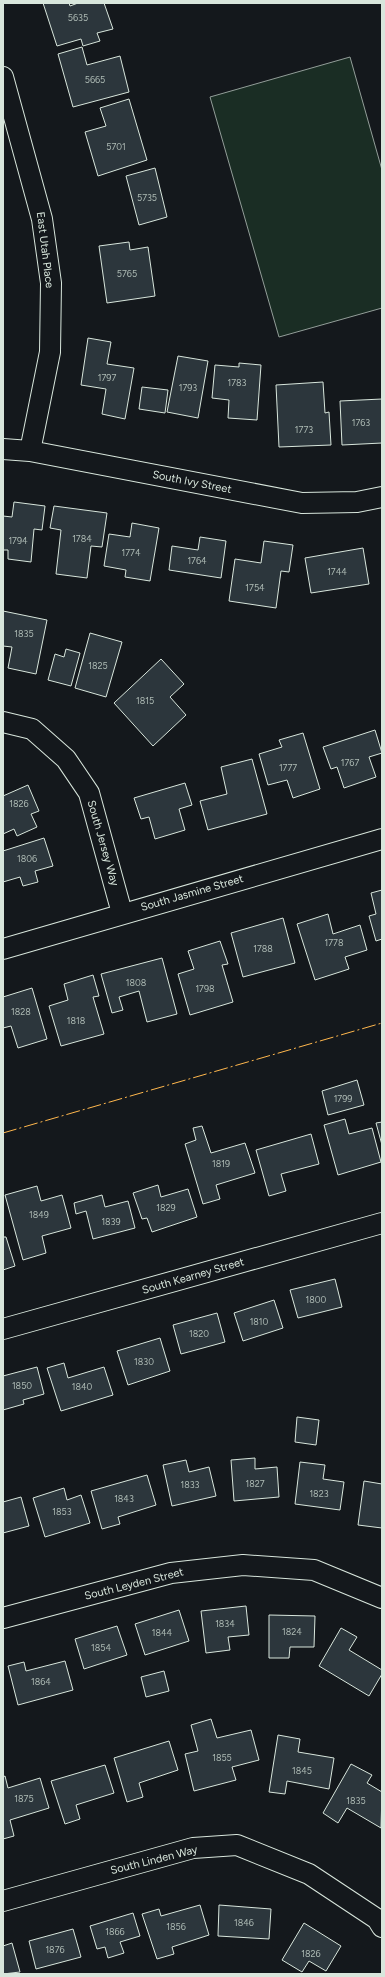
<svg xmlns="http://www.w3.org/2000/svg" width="385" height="1977" font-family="Figtree,sans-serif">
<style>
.green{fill:#1a2d24;stroke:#939e99}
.building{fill:#2c363c;stroke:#d8e6dc}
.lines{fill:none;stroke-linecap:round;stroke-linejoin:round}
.street-casing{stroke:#d8e6dc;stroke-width:22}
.street{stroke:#14181c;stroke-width:20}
.power{stroke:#ffb74d;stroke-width:1;stroke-dasharray:14 3 2 3;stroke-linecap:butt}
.labels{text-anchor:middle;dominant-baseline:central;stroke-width:3;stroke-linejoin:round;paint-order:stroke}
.number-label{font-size:9px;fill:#adbab4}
.street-label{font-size:11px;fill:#d8e6dc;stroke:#14181c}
</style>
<rect width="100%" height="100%" fill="#14181c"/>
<!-- green -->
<path class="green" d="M 350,57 L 382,170 L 382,308 L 279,337 L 210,97 Z"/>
<!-- building -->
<path class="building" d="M 43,3 L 69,3 L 70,6 L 78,3 L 104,3 L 113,29 L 97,33 L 100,41 L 83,46 L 81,39 L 57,46 Z
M 82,47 L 87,65 L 120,56 L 129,92 L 73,107 L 58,54 Z
M 129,99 L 147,160 L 98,176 L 85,132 L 106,126 L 100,108 Z
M 155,168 L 167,217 L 139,225 L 126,176 Z
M 129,242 L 130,250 L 148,247 L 155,296 L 107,303 L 99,246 Z
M 88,338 L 111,342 L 107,364 L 134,368 L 125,419 L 102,414 L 106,389 L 81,385 Z
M 178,356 L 208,361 L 198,418 L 167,412 Z
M 239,363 L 261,365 L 257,420 L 228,418 L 229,400 L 212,398 L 215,365 L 239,367 Z
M 323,382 L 325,413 L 329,412 L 331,445 L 279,447 L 276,385 Z
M 142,387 L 168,390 L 165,413 L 139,409 Z
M 382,399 L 382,443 L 342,445 L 340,401 Z
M 14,502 L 45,506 L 42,530 L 34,529 L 31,562 L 8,559 L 8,550 L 3,550 L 3,516 L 12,517 Z
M 54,506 L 107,513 L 102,547 L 91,546 L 87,578 L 56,574 L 61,530 L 50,528 Z
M 132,523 L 159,528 L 150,581 L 125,577 L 126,570 L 104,566 L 109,534 L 130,537 Z
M 200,537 L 226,541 L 221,578 L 169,570 L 172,546 L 198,550 Z
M 264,541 L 293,545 L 289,572 L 281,571 L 276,608 L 229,601 L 235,559 L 261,563 Z
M 363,548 L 369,584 L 311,593 L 305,558 Z
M 3,611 L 47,620 L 36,674 L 8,668 L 12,647 L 3,646 Z
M 90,633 L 122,642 L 106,697 L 75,688 Z
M 66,649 L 80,653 L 71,686 L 48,680 L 55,654 L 64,657 Z
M 161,659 L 184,684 L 170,697 L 186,715 L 153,746 L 114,703 Z
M 375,730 L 382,753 L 369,757 L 376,777 L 344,788 L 337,767 L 331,769 L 323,747 Z
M 303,733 L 320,789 L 293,798 L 287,780 L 268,785 L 259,754 L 282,747 L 279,740 Z
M 252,759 L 267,814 L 208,830 L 200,801 L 227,794 L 221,767 Z
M 185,783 L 192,805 L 179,809 L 185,830 L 155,839 L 149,817 L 141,819 L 134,798 Z
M 28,785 L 39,811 L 31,814 L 37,827 L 17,836 L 14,829 L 3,834 L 3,796 Z
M 44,838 L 53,866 L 35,871 L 38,882 L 23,886 L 20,877 L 3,882 L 3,851 Z
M 382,890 L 382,939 L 376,941 L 369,916 L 376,914 L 371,893 Z
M 328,914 L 333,934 L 360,925 L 367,950 L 345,957 L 349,969 L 315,980 L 297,924 Z
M 283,918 L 295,963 L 243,977 L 231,933 Z
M 220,941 L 228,964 L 222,965 L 233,1002 L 190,1015 L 178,974 L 194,969 L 188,951 Z
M 162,958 L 177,1014 L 147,1022 L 139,991 L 119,997 L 123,1010 L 112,1013 L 101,974 Z
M 93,975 L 99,996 L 93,997 L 104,1034 L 61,1046 L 49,1006 L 68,1000 L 64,984 Z
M 32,988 L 47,1039 L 18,1048 L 11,1026 L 3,1028 L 3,997 Z
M 357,1080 L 364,1105 L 328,1115 L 322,1091 Z
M 345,1119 L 349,1134 L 372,1128 L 381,1162 L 338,1175 L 324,1125 Z
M 382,1122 L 382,1145 L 376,1123 Z
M 202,1126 L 211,1153 L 245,1143 L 255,1173 L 216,1185 L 220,1199 L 203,1204 L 185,1144 L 196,1140 L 193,1128 Z
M 311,1134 L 319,1164 L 281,1174 L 286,1191 L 269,1196 L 256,1150 Z
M 158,1185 L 161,1197 L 188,1189 L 197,1217 L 152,1232 L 147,1218 L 142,1219 L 133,1193 Z
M 37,1186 L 41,1201 L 62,1195 L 71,1228 L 42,1236 L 46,1253 L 23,1260 L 5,1195 Z
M 102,1195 L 105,1207 L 128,1201 L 135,1228 L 93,1239 L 86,1211 L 76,1214 L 74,1203 Z
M 3,1237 L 6,1237 L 15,1266 L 3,1270 Z
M 335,1279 L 342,1307 L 298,1318 L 290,1290 Z
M 274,1300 L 283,1328 L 243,1341 L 234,1313 Z
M 217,1313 L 225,1342 L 181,1354 L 173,1325 Z
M 160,1338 L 170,1371 L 128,1385 L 117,1351 Z
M 64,1363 L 68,1378 L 104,1367 L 113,1395 L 61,1411 L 47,1368 Z
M 37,1367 L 44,1394 L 23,1400 L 24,1404 L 3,1410 L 3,1376 Z
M 297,1417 L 319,1420 L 316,1445 L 295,1442 Z
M 255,1458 L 255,1469 L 277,1467 L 279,1497 L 234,1501 L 231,1460 Z
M 186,1460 L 189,1472 L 209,1467 L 216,1496 L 172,1506 L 163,1465 Z
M 300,1462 L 325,1465 L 323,1479 L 344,1482 L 340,1510 L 295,1504 Z
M 147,1475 L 156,1505 L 118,1517 L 120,1524 L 102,1529 L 91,1491 Z
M 364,1481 L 382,1484 L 382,1528 L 358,1525 Z
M 64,1488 L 67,1500 L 81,1495 L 90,1523 L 45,1537 L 33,1498 Z
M 21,1497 L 29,1526 L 3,1533 L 3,1502 Z
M 246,1606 L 249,1635 L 228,1637 L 230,1650 L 206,1653 L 201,1611 Z
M 179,1610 L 189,1641 L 145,1655 L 135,1624 Z
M 269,1615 L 315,1616 L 314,1647 L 290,1647 L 289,1658 L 269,1658 Z
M 117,1626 L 127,1655 L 84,1669 L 75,1639 Z
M 341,1628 L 357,1637 L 349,1650 L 382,1670 L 382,1674 L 369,1696 L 319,1666 Z
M 65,1661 L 73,1690 L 18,1705 L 8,1666 L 24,1662 L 26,1671 Z
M 164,1671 L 169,1691 L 146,1697 L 141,1677 Z
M 211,1719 L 217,1738 L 251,1730 L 259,1760 L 232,1767 L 236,1780 L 194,1791 L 185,1754 L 198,1751 L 191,1725 Z
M 278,1735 L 300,1739 L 298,1752 L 334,1758 L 329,1789 L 287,1781 L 285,1794 L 269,1792 Z
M 169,1741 L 178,1770 L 139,1783 L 143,1797 L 127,1802 L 114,1758 Z
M 351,1764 L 372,1775 L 367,1783 L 382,1792 L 381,1828 L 347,1808 L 338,1823 L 323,1813 Z
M 105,1765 L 114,1793 L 76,1805 L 80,1819 L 65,1824 L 51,1781 Z
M 5,1776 L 8,1788 L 40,1778 L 49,1808 L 10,1820 L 14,1836 L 3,1839 L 3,1777 Z
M 200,1905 L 209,1935 L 172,1947 L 174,1954 L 157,1959 L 142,1914 L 159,1909 L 161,1916 Z
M 219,1905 L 271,1909 L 269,1939 L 218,1936 Z
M 133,1913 L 140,1936 L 120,1942 L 124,1953 L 108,1958 L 105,1947 L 97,1949 L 90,1926 Z
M 304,1923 L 341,1946 L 326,1971 L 309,1961 L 302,1972 L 282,1960 Z
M 73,1929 L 81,1957 L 36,1969 L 29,1941 Z
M 12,1943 L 20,1972 L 3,1974 L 3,1946 Z"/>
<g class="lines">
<!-- street casing -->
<g class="street-casing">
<path id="street" d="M 3,77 L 42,219 L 51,283 L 50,352 L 30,451
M 3,449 L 30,451 L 302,503 L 357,502 L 382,497
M 3,722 L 32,729 L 66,759 L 89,793 L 122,913
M 3,949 L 382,839
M 3,1329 L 382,1223
M 3,1618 L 171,1573 L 243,1565 L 314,1570 L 382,1598
M 3,1901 L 193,1848 L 237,1845 L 309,1874 L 377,1919 L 382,1927"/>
</g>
<!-- street -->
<use href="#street" class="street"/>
<!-- power -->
<path class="power" d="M 3,1133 L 382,1023"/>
</g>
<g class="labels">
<!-- number labels -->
<g class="number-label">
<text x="78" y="17">5635</text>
<text x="95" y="79">5665</text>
<text x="116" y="146">5701</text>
<text x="147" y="197">5735</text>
<text x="127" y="273">5765</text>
<text x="107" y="377">1797</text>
<text x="237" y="382">1783</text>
<text x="188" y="387">1793</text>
<text x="361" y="422">1763</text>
<text x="304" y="429">1773</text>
<text x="82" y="538">1784</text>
<text x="18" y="540">1794</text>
<text x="131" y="552">1774</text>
<text x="197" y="560">1764</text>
<text x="337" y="571">1744</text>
<text x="255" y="587">1754</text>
<text x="24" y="633">1835</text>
<text x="98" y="665">1825</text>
<text x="145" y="700">1815</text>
<text x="350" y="762">1767</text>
<text x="288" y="767">1777</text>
<text x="19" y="803">1826</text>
<text x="27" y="858">1806</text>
<text x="334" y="942">1778</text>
<text x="263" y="948">1788</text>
<text x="136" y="982">1808</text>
<text x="205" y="988">1798</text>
<text x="21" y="1011">1828</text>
<text x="76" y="1020">1818</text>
<text x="343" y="1098">1799</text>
<text x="221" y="1163">1819</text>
<text x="166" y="1207">1829</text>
<text x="39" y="1214">1849</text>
<text x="111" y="1221">1839</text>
<text x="316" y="1299">1800</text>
<text x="259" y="1321">1810</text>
<text x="199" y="1333">1820</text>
<text x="144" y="1361">1830</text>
<text x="22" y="1385">1850</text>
<text x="82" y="1386">1840</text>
<text x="255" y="1483">1827</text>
<text x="190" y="1484">1833</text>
<text x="319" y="1493">1823</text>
<text x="124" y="1498">1843</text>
<text x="62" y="1511">1853</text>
<text x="225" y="1623">1834</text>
<text x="292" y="1631">1824</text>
<text x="162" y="1632">1844</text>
<text x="101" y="1647">1854</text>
<text x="41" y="1681">1864</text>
<text x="222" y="1757">1855</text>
<text x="302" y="1770">1845</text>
<text x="24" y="1798">1875</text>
<text x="356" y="1800">1835</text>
<text x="244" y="1922">1846</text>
<text x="176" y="1926">1856</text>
<text x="115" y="1931">1866</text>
<text x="55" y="1949">1876</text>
<text x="311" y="1953">1826</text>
</g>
<!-- street labels -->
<g class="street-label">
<text transform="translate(45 250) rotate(83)">East Utah Place</text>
<text transform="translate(192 482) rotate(11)">South Ivy Street</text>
<text transform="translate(103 843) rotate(74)">South Jersey Way</text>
<text transform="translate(192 893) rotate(-16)">South Jasmine Street</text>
<text transform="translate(193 1276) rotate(-16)">South Kearney Street</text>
<text transform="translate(134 1584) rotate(-14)">South Leyden Street</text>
<text transform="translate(154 1860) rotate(-14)">South Linden Way</text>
</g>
</g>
<!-- border -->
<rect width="385" height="1977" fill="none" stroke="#d8e6dc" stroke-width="8"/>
</svg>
